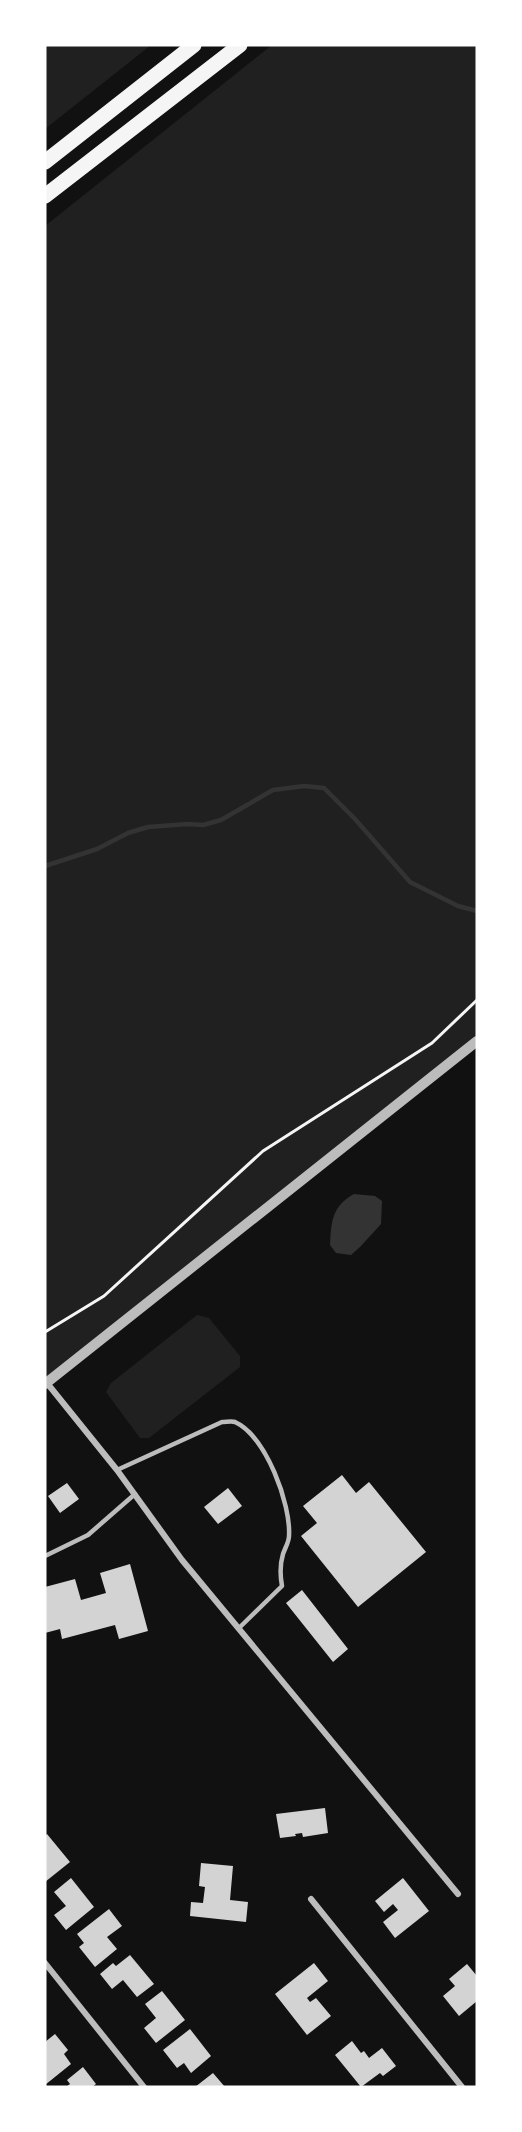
<svg xmlns="http://www.w3.org/2000/svg" width="522" height="2132" font-family="'DejaVu Sans',sans-serif">
<style>
.green{fill:#202020}
.water{fill:#333}
.lines{fill:none;stroke-linecap:round;stroke-linejoin:round}
.stream{stroke:#333;stroke-width:4.5}
.building{fill:#d3d3d3}
.path{stroke:#f5f5f5;stroke-width:3}
.service{stroke:#bcbcbc;stroke-width:4.5}
.minor{stroke:#bcbcbc;stroke-width:6}
.tertiary{stroke:#bcbcbc;stroke-width:10}
.trunk{stroke:#f5f5f5;stroke-width:15}
</style>
<rect width="100%" height="100%" fill="#111"/>
<!-- green -->
<path class="green" d="M 45,45 L 151,45 L 45,129 Z
M 272,45 L 477,45 L 477,1041 L 45,1384 L 45,226 Z
M 197,1315 L 209,1318 L 240,1356 L 240,1367 L 149,1438 L 140,1438 L 106,1392 L 111,1383 Z"/>
<!-- water -->
<path class="water" d="M 354,1194 L 375,1196 L 382,1201 L 381,1224 L 360,1247 L 351,1255 L 336,1253 L 330,1245 C 331,1222 332,1206 354,1194 Z"/>
<g class="lines">
<!-- stream -->
<path class="stream" d="M 45,866 L 97,849 L 128,833 L 148,827 L 188,824 L 203,825 L 221,820 L 273,790 L 304,786 L 324,788 L 355,819 L 410,882 L 458,906 L 477,911"/>
</g>
<!-- building -->
<path class="building" d="M 342,1475 L 356,1493 L 369,1482 L 426,1552 L 358,1607 L 301,1536 L 317,1523 L 303,1506 Z
M 67,1483 L 79,1499 L 60,1513 L 48,1496 Z
M 228,1488 L 242,1506 L 218,1524 L 204,1507 Z
M 130,1564 L 148,1631 L 119,1639 L 115,1625 L 62,1639 L 60,1629 L 45,1633 L 45,1587 L 75,1579 L 81,1600 L 106,1593 L 100,1573 Z
M 302,1590 L 348,1649 L 333,1662 L 286,1603 Z
M 325,1808 L 328,1833 L 303,1837 L 302,1833 L 295,1834 L 296,1836 L 280,1838 L 276,1814 Z
M 47,1834 L 70,1862 L 45,1882 L 45,1836 Z
M 201,1863 L 233,1866 L 230,1900 L 248,1902 L 246,1922 L 190,1916 L 191,1902 L 203,1903 L 205,1887 L 199,1886 Z
M 71,1878 L 94,1907 L 66,1930 L 54,1915 L 66,1906 L 54,1892 Z
M 403,1878 L 429,1911 L 395,1938 L 383,1922 L 398,1910 L 393,1904 L 384,1912 L 375,1901 Z
M 109,1909 L 122,1926 L 107,1937 L 117,1949 L 95,1967 L 79,1947 L 84,1943 L 77,1934 Z
M 130,1955 L 154,1984 L 137,1997 L 123,1980 L 112,1989 L 100,1974 L 113,1963 L 116,1966 Z
M 314,1963 L 328,1981 L 307,1998 L 310,2002 L 316,1998 L 331,2016 L 307,2035 L 275,1994 Z
M 467,1964 L 477,1976 L 477,2001 L 459,2016 L 443,1996 L 455,1986 L 449,1979 Z
M 162,1991 L 185,2020 L 156,2043 L 144,2028 L 156,2018 L 145,2004 Z
M 190,2029 L 211,2056 L 191,2073 L 184,2063 L 177,2068 L 163,2050 Z
M 55,2034 L 68,2050 L 64,2054 L 71,2064 L 45,2085 L 45,2042 Z
M 352,2041 L 361,2053 L 364,2051 L 369,2058 L 382,2048 L 396,2066 L 383,2076 L 380,2073 L 361,2087 L 335,2055 Z
M 83,2067 L 96,2084 L 92,2087 L 66,2087 L 70,2084 L 67,2080 Z
M 213,2073 L 225,2087 L 195,2087 Z"/>
<g class="lines">
<!-- path -->
<path class="path" d="M 45,1332 L 104,1296 L 263,1151 L 432,1043 L 477,1000"/>
<!-- service -->
<path class="service" d="M 117,1470 L 222,1422 C 226,1422 232,1421 235,1422 C 266,1436 291,1504 289,1536 C 289,1542 285,1548 283,1554 C 280,1564 280,1575 282,1586 L 239,1628
M 45,1556 L 88,1535 L 135,1494"/>
<!-- minor -->
<path class="minor" d="M 47,1383 L 117,1470 L 182,1560 L 458,1894
M 311,1899 L 462,2087
M 45,1963 L 144,2087"/>
<!-- tertiary -->
<path class="tertiary" d="M 45,1384 L 477,1041"/>
<!-- trunk -->
<path class="trunk" d="M 45,162 L 194,45
M 45,196 L 240,45"/>
</g>
<!-- border -->
<rect width="522" height="2132" fill="none" stroke="#ffffff" stroke-width="93"/>
</svg>
